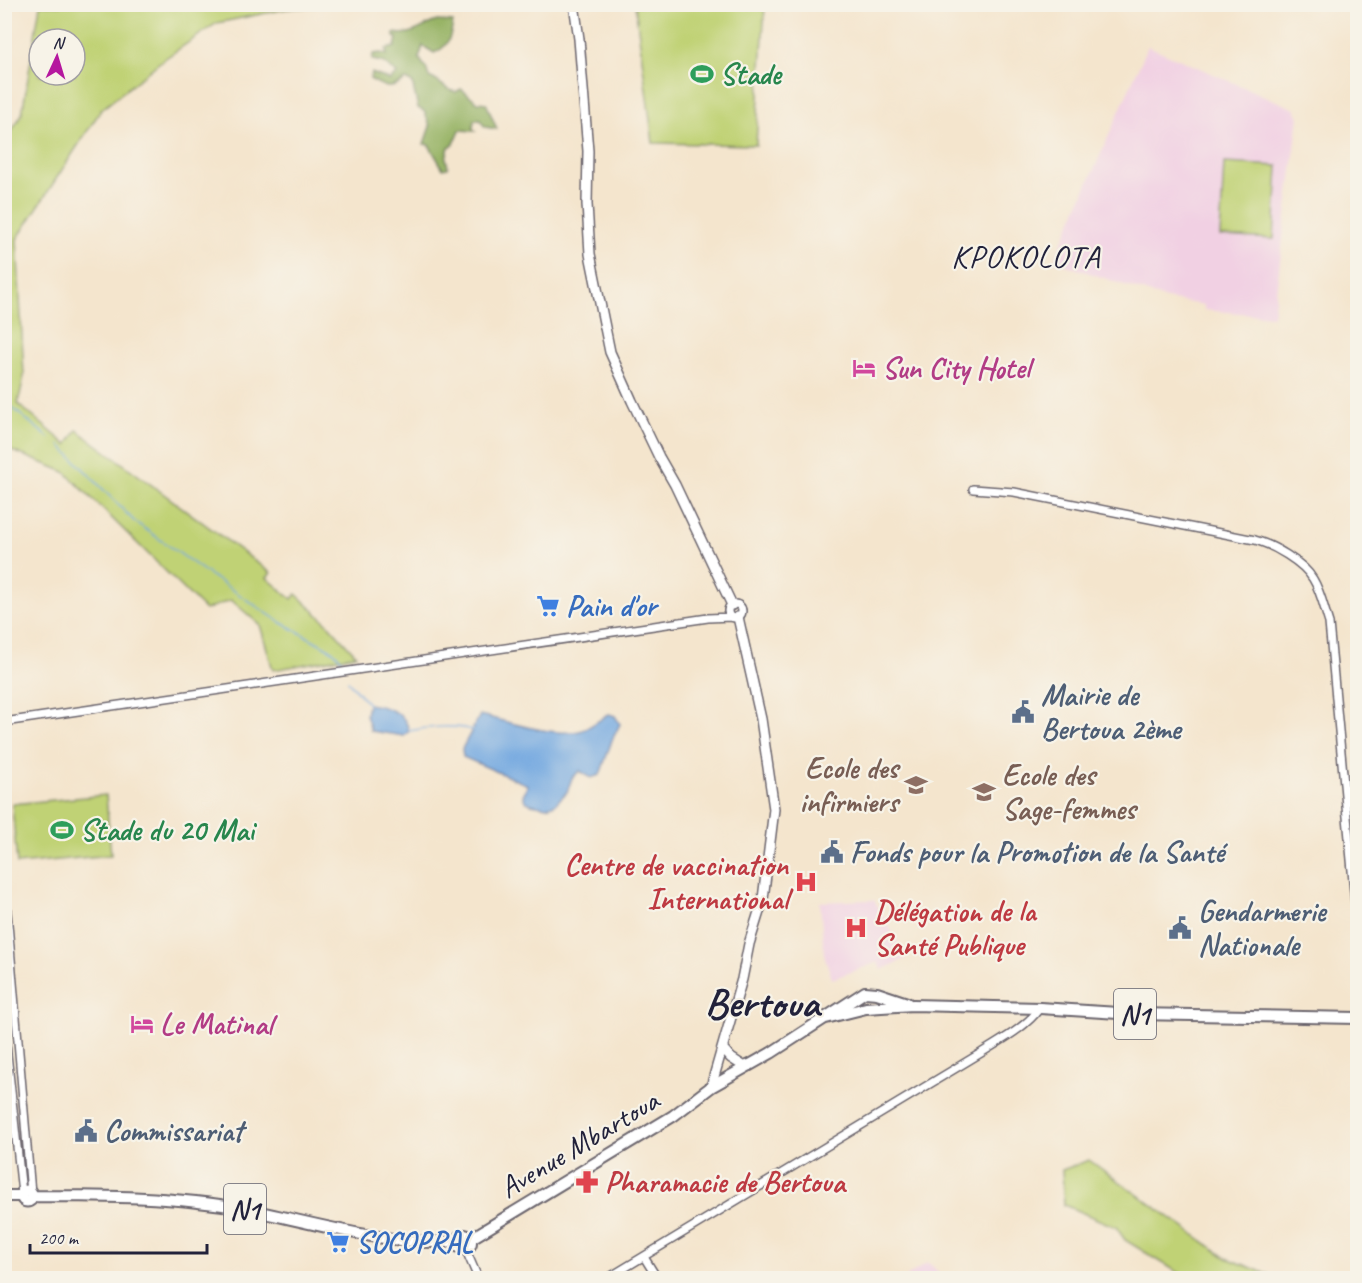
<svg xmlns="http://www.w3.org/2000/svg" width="1362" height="1283" font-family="Caveat,sans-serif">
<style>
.built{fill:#f1d0e3}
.green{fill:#c0d274;stroke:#717a58;stroke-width:1.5;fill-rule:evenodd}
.forest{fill:#98b466;stroke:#5d6b50;stroke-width:1.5}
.water{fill:#73a8e0;stroke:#4a658e;stroke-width:1.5}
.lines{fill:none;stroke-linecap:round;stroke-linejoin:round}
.stream{stroke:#73a8e0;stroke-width:1.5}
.minor-casing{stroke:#6c666e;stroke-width:10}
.major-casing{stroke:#6c666e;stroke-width:12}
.highway-casing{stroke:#6c666e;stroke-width:14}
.minor{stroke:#fff;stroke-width:7}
.major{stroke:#fff;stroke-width:9}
.highway{stroke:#fff;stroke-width:10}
.labels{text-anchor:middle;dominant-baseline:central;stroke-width:4.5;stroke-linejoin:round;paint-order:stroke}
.shield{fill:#f7f3e8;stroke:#62616f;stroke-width:1.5}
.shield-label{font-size:28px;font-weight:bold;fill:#22223b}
.leisure-label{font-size:30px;font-weight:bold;fill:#27864d;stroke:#f7f3e8;text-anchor:start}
.hotel-label{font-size:30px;font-weight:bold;fill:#b23c85;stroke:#f7f3e8;text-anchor:start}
.shop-label{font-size:30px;font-weight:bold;fill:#366cbe;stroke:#f7f3e8;text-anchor:start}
.service-label{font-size:30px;font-weight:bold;fill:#4e5e75;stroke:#f7f3e8;text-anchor:start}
.education-label{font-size:30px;font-weight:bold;fill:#785e54;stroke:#f7f3e8;text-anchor:end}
.health-label{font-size:30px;font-weight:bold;fill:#be3a42;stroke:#f7f3e8;text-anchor:start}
.street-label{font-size:30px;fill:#22223b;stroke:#f7f3e8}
.neighbourhood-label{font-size:32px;letter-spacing:1.5px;fill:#22223b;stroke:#f7f3e8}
.town-label{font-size:42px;font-weight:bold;fill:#22223b;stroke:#f7f3e8}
</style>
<rect width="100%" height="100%" fill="#f7f3e8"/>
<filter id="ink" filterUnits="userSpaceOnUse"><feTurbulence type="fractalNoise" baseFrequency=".0167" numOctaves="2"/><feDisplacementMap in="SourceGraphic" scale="12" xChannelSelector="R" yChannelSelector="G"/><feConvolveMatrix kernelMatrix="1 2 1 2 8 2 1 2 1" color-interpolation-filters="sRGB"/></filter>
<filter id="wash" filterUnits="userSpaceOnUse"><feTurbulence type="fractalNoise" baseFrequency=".008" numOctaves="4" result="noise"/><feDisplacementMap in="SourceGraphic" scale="24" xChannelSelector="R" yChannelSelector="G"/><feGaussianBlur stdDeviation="1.35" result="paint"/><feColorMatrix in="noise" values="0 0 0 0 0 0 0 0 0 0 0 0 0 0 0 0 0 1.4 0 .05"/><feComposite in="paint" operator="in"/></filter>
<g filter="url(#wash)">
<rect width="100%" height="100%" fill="#f4e5cd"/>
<!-- built -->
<path class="built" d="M 1148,46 L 1295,109 L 1299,117 L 1273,316 L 1204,310 L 1204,305 L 1166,299 L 1054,261 Z
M 874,900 L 907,958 L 881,970 L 878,962 L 832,979 L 824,954 L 820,902 Z
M 928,1262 L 944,1278 L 905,1278 Z"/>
<!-- green -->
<path class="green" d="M 40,5 L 334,5 L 286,9 L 217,23 L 160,62 L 101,110 L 17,239 L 24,376 L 18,404 L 67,445 L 77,430 L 271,573 L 267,578 L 292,599 L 296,594 L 327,623 L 356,655 L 273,670 L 260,625 L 231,600 L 205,610 L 65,472 L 5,448 L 5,142 L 22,114 ZM 39,39 L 75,39 L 75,75 L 39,75 Z
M 635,5 L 765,5 L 756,145 L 653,143 Z
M 1224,163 L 1278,166 L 1274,239 L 1220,236 Z
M 106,795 L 111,855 L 17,864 L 12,804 Z
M 1089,1160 L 1227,1258 L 1277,1278 L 1187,1278 L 1125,1240 L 1116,1227 L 1064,1205 L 1062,1170 Z"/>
<!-- forest -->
<path class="forest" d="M 437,21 L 453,22 C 451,36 449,47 434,53 L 423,46 L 419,58 L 426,68 L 429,77 C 440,81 444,89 456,92 L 461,89 L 478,102 L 486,103 L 497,129 L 485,127 L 480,120 L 474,120 L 473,129 L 475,131 L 460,130 L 454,144 L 449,147 L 446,158 L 448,168 L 443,169 L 429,145 L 424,144 L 430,126 L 424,111 L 418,108 L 412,82 L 406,80 C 389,91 386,88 370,79 L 372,73 L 390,80 L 397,73 L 382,62 L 372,60 L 373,54 L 381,53 L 387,55 L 386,49 L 395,47 L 397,38 L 394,37 L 394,33 C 412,37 421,26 437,21 Z"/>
<!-- water -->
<path class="water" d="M 368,704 C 385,706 406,712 409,731 L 404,736 L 371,731 L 366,715 Z
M 609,714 L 615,716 L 620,724 L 612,740 L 600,775 L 591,778 L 580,771 L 572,778 L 567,792 L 555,804 L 547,807 L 531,804 L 525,801 L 523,795 L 528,785 L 463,757 L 462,749 L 480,715 C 505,721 563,740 585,729 C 593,725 601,719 609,714 Z"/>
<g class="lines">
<!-- stream -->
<path class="stream" d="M 4,401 L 49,438
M 60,445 L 134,521 L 207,573 L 277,620 L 333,651 L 342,660
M 348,681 L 369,705
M 409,731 C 427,727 457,724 475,731"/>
</g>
</g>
<g filter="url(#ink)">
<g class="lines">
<!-- minor casing -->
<g class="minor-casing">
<path id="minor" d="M 973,489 L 1014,492 L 1255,540 C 1273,545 1303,562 1313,579 C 1321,592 1324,608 1329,623 L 1358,935
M728 611a7 7 0 1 1 14 0a7 7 0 1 1-14 0Z
M 4,722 L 708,618 L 731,617
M 4,877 L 31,1193
M 4,1026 L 22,1193
M 465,1248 L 478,1278
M 644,1257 L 657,1278
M 608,1278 L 981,1053 C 1003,1039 1025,1028 1040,1008"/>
</g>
<!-- major casing -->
<g class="major-casing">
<path id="major" d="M 574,4 L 579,39 L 588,151 L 587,204 L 590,254 L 610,352 L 632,401 L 659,457 L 675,485 L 732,605
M 723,1049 L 731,1058 L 745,1067 L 748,1065
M 711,1087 L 742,979 L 749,944 L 763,899 L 774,809 L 761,719 L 738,617"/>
</g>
<!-- highway casing -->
<g class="highway-casing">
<path id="highway" d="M 826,1018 L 866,1008 L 913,1005 L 1040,1008 L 1134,1014 L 1358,1018
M21.5 1196a5.5 5.5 0 1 1 11 0a5.5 5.5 0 1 1-11 0Z
M 4,1196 L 21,1196
M 32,1196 C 103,1196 176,1196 245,1209 C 312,1222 389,1247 456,1241
M457 1242a7 7 0 1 1 14 0a7 7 0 1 1-14 0Z
M 470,1239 L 673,1116 L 711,1087 L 771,1053 L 865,992 L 877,993 L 907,1003"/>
</g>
<!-- minor -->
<use href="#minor" class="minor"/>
<!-- major -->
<use href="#major" class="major"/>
<!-- highway -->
<use href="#highway" class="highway"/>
</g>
</g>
<!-- icons -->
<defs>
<g id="stadium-bare" transform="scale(1.8)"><path d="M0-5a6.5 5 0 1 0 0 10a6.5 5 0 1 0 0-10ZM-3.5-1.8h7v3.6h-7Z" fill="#2e9e5b" stroke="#f7f3e8" stroke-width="2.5" paint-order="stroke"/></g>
<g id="hotel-bare" transform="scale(1.8)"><path d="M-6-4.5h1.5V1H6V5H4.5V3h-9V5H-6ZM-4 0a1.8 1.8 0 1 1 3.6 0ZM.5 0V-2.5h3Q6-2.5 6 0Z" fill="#d1479c" stroke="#f7f3e8" stroke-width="2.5" paint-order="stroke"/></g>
<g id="supermarket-bare" transform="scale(1.8)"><path d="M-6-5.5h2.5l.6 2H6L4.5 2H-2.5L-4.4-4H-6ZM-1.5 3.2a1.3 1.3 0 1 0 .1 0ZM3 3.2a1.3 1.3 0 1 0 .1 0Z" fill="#3f7fe0" stroke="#f7f3e8" stroke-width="2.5" paint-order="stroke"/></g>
<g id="civic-bare" transform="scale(1.8)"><path d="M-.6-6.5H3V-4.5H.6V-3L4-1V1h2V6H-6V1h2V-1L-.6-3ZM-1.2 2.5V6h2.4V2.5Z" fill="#5c6f8a" stroke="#f7f3e8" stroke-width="2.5" paint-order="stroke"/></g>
<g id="university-bare" transform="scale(1.8)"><path d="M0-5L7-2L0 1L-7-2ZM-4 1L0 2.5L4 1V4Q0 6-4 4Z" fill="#8d6e63" stroke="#f7f3e8" stroke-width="2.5" paint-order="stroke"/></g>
<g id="hospital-bare" transform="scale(1.8)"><path d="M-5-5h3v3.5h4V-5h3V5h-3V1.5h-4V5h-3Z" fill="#e0444e" stroke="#f7f3e8" stroke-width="2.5" paint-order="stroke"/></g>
<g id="pharmacy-bare" transform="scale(1.8)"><path d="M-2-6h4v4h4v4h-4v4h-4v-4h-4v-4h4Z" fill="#e0444e" stroke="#f7f3e8" stroke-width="2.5" paint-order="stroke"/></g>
</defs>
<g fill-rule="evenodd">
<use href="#stadium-bare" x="702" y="74"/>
<use href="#hotel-bare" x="864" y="368"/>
<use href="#supermarket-bare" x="548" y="606"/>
<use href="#civic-bare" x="1023" y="712"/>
<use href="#university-bare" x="916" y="785"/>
<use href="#university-bare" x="984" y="792"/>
<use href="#stadium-bare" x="62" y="830"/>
<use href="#civic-bare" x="832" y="852"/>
<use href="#hospital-bare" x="806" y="882"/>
<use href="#hospital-bare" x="856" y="928"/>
<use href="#civic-bare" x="1180" y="928"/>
<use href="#hotel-bare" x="142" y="1024"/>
<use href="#civic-bare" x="86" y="1131"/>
<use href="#pharmacy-bare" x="587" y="1182"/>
<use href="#supermarket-bare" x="338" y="1242"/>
</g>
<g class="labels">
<!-- shield labels -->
<g class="shield">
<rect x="1114" y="989" width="42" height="50" rx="4.5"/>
<rect x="224" y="1184" width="42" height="50" rx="4.5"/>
</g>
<g class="shield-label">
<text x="1135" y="1014">N1</text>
<text x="245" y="1209">N1</text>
</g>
<!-- leisure labels -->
<g class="leisure-label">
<text x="720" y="74">Stade</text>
<text x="80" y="830">Stade du 20 Mai</text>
</g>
<!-- hotel labels -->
<g class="hotel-label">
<text x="882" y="368">Sun City Hotel</text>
<text x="160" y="1024">Le Matinal</text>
</g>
<!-- shop labels -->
<g class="shop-label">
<text x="566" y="606">Pain d'or</text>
<text x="356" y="1242">SOCOPRAL</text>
</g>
<!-- service labels -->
<g class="service-label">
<text x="1041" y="695">Mairie de<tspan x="1041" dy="34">Bertoua 2ème</tspan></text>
<text x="850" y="852">Fonds pour la Promotion de la Santé</text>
<text x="1198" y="911">Gendarmerie<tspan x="1198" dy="34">Nationale</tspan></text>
<text x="104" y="1131">Commissariat</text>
</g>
<!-- education labels -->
<g class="education-label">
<text x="898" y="768">Ecole des<tspan x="898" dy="34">infirmiers</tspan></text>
<text x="1002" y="775" text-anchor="start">Ecole des<tspan x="1002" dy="34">Sage-femmes</tspan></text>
</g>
<!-- health labels -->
<g class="health-label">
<text x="788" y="865" text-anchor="end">Centre de vaccination<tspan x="788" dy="34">International</tspan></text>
<text x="874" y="911">Délégation de la<tspan x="874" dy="34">Santé Publique</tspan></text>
<text x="605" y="1182">Pharamacie de Bertoua</text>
</g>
<!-- street labels -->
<g class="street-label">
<text transform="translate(579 1144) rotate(-31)">Avenue Mbartoua</text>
</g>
<!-- neighbourhood labels -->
<g class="neighbourhood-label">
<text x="1026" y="256">KPOKOLOTA</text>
</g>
<!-- town labels -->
<g class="town-label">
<text x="762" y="1003">Bertoua</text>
</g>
</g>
<!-- margin -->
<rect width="1362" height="1283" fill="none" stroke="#f7f3e8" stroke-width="24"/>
<!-- north arrow -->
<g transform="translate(57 57) rotate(4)"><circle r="28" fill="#f7f3e8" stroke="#a29fa3" stroke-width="1.5"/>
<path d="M0-4.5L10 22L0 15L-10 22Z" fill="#b5179e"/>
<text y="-9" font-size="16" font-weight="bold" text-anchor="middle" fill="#22223b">N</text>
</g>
<!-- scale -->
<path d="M30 1244v9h177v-9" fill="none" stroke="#22223b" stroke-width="3"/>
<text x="39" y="1244" font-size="18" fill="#22223b" stroke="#f7f3e8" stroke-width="4.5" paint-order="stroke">200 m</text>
</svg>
